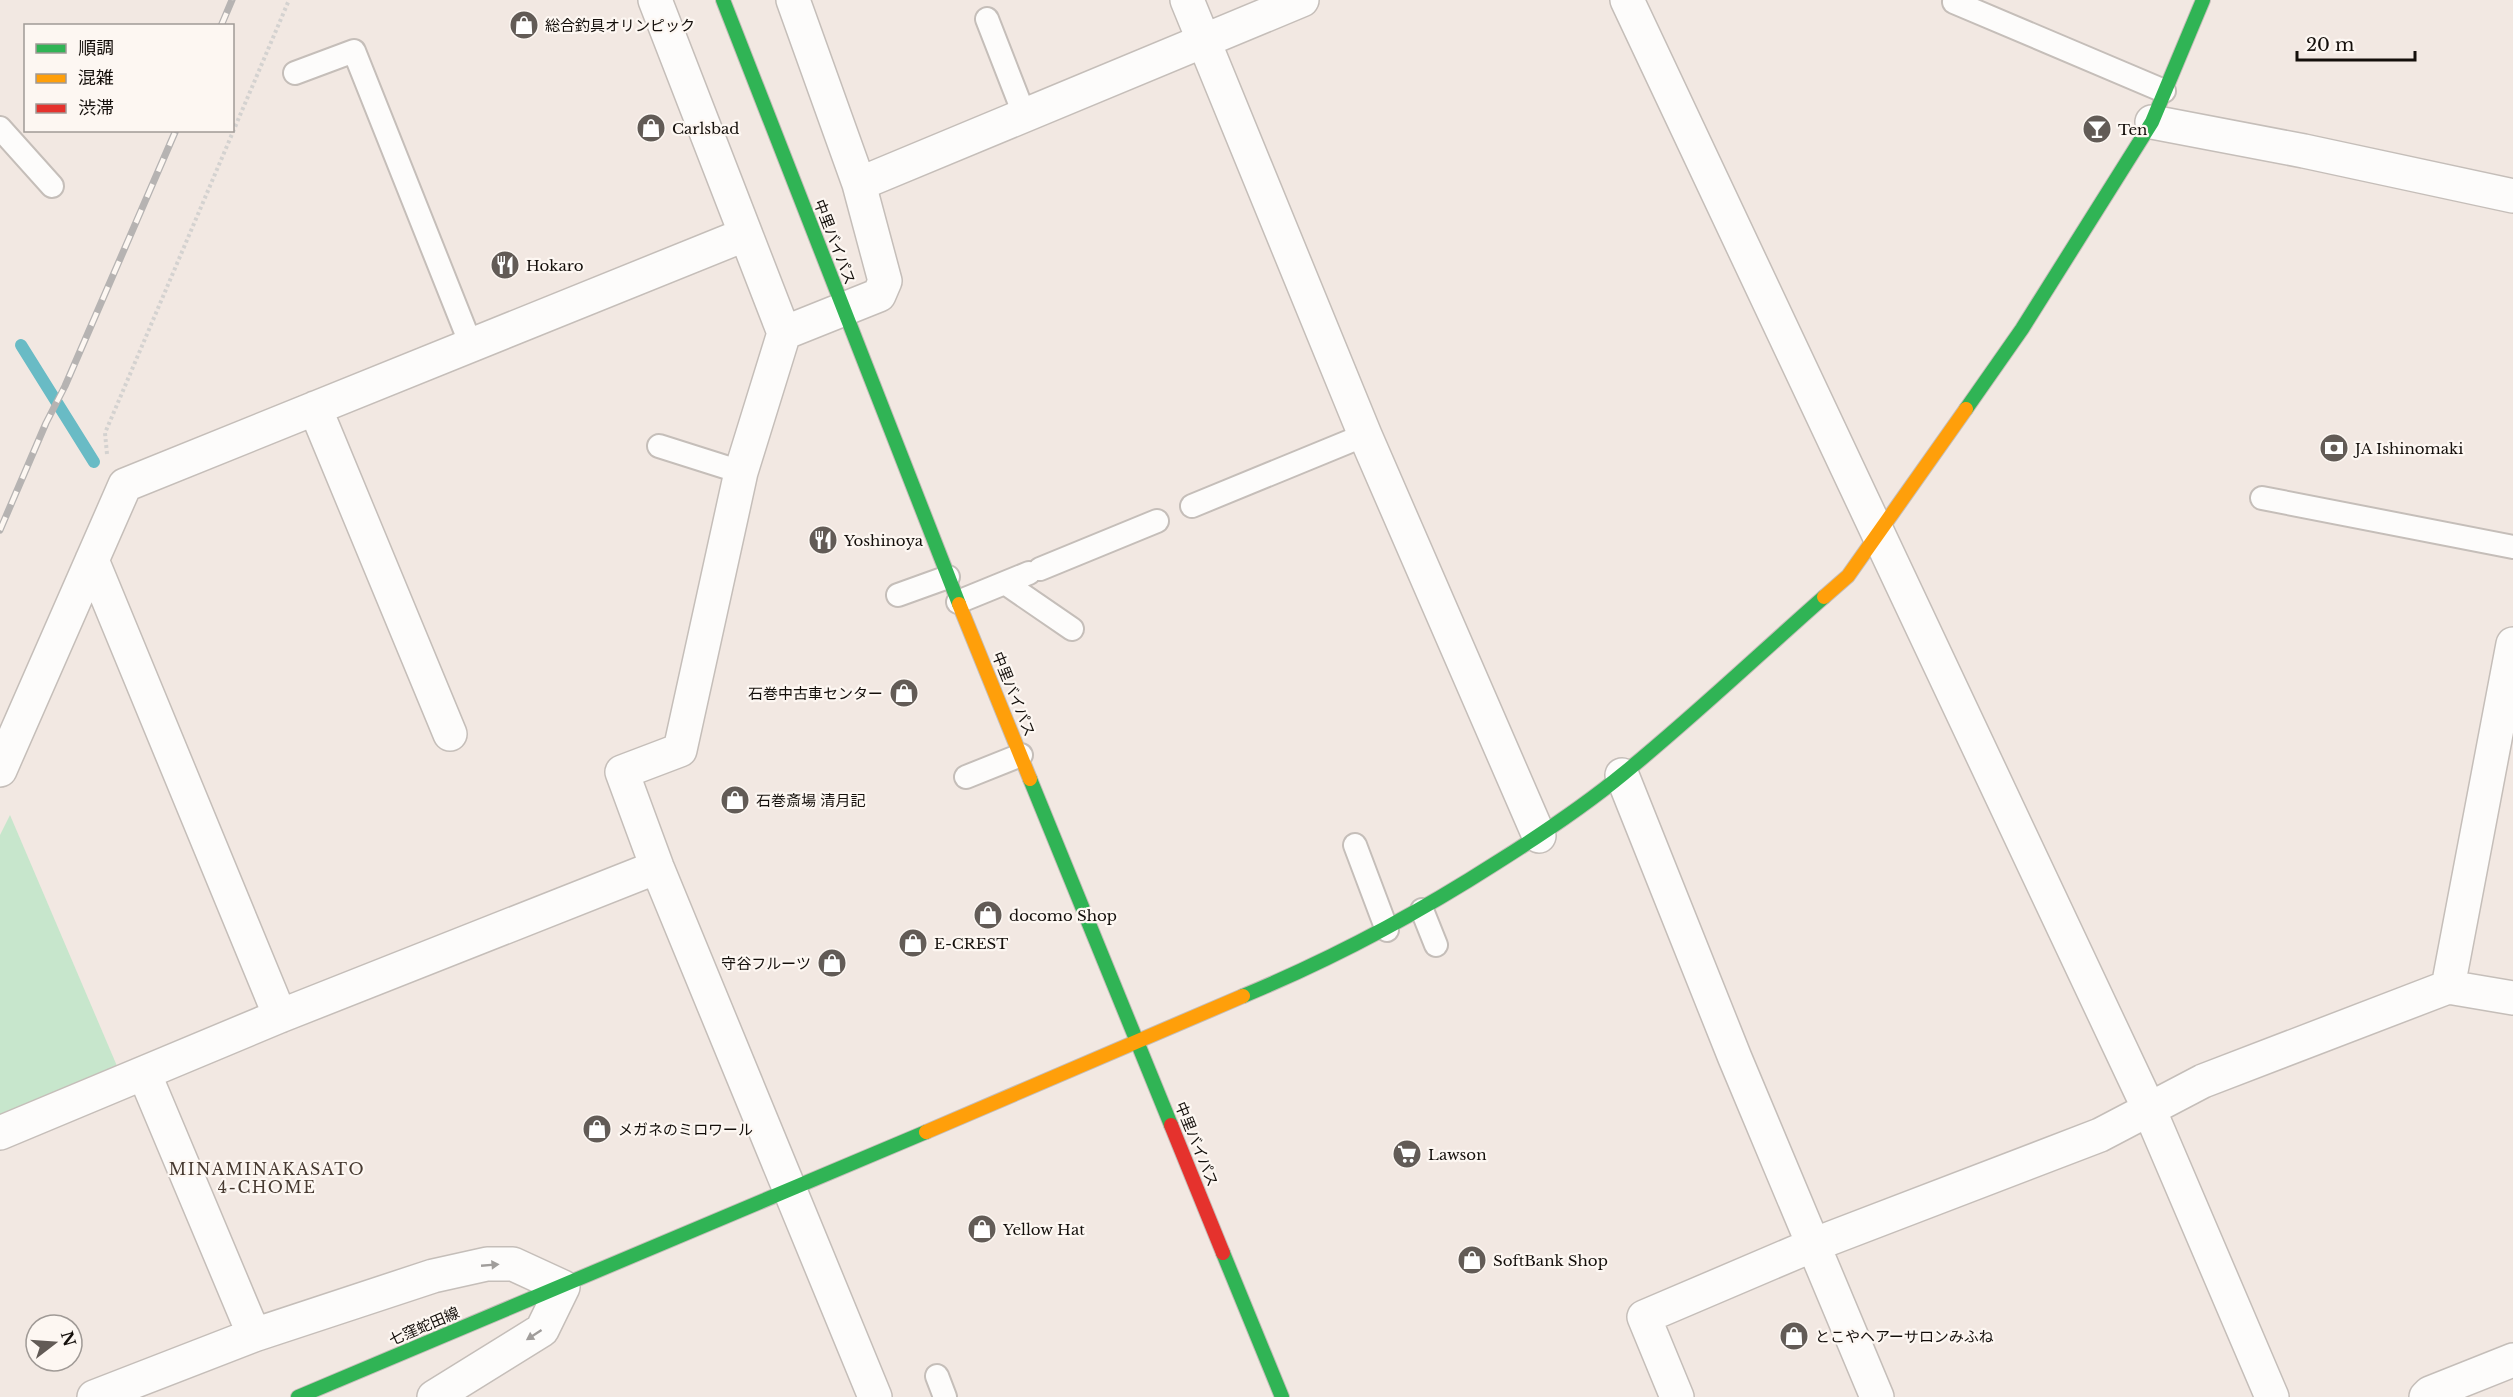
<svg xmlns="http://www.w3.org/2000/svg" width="2513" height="1397" font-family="'Libre Baskerville','Noto Sans JP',serif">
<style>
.green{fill:#c7e6cc}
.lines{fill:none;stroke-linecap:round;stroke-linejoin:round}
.stream{stroke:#69bbc5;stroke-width:12}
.lane-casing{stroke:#c5beb9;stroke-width:26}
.street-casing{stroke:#c5beb9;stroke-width:36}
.fast-casing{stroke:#c5beb9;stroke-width:16}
.slow-casing{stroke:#c5beb9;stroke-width:16}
.jam-casing{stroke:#c5beb9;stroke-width:16}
.path{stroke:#d4d2d0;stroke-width:4;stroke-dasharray:3 3;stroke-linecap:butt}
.lane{stroke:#fdfcfb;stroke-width:22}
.street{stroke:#fdfcfb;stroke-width:33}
.fast{stroke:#30b455;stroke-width:14}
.slow{stroke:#ff9f0a;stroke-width:14}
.jam{stroke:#e5322d;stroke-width:14}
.rail-casing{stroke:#b6b3b2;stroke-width:7}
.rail{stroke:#fdf7f2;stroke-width:4.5;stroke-dasharray:14;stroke-linecap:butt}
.oneway{fill:#a09d9b}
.labels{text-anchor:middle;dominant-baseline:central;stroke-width:4.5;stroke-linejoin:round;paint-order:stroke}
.poi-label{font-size:15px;fill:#140f0b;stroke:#fdf7f2;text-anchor:start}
.street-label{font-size:15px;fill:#140f0b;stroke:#fdf7f2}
.neighbourhood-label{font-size:16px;letter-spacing:1.5px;fill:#473a31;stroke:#fdf7f2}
</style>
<rect width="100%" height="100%" fill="#f2e8e2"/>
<!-- green -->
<path class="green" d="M 10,815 L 120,1073 L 0,1123 L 0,835 Z"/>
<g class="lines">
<!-- stream -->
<path class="stream" d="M 21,345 L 94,462"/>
<!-- lane casing -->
<g class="lane-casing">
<path id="lane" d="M 1954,2 L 2164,91
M 987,19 L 1024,114
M 295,73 L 354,51 L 471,345
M 0,128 L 52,186
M 659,446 L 741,472
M 2262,498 L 2513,547
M 1192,506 L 1365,435
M 1040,569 L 1157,521
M 1005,583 L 1072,629
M 898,595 L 948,577
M 958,602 L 1029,573
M 966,777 L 1021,755
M 1355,845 L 1387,930
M 1422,910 L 1436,945
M 937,1376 L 945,1397"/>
</g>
<!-- street casing -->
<g class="street-casing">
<path id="street" d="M 655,0 L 784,333 L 741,472 L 680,750 L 622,772 L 657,867 L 875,1397
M 1187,0 L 1365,435 L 1539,836
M 1627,0 L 2149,1109 L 2272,1397
M 2152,122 L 2304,151 L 2513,196
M 859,184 L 1302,0
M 784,333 L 879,295 L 885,281 L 859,184 L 793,0
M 315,408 L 450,734
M 92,560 L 280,1016
M 0,770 L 125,485 L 744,235
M 1622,775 L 1735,1058 L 1877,1397
M 2448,987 L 2513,644
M 144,1073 L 254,1335
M 0,1133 L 280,1016 L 657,867
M 94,1397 L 254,1335 L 433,1276 L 487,1264 L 513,1264 L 563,1287 L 542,1330 L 434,1397
M 1677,1397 L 1644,1317 L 1813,1245 L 2100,1135 L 2203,1081 L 2448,987 L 2513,998
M 2426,1397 L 2430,1393 L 2513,1360"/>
</g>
<!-- fast casing -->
<g class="fast-casing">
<path id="fast" d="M 723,0 L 959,604
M 1966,409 L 2022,329 L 2152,122 L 2203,0
M 1030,779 L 1171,1125
M 1243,996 C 1332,959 1415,915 1496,863 C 1539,836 1583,807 1623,774 C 1692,718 1757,656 1824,597
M 1223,1253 L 1282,1397
M 298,1397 L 926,1132"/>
</g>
<!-- slow casing -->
<g class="slow-casing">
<path id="slow" d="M 1824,597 L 1848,576 L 1966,409
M 959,604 L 1030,779
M 926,1132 L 1243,996"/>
</g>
<!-- jam casing -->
<g class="jam-casing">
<path id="jam" d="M 1171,1125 L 1223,1253"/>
</g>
<!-- path -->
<path class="path" d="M 107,454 L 105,433 L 289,0"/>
<!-- lane -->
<use href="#lane" class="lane"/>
<!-- street -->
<use href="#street" class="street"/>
<!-- fast -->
<use href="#fast" class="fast"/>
<!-- slow -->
<use href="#slow" class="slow"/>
<!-- jam -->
<use href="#jam" class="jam"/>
<!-- rail casing -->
<g class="rail-casing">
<path id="rail" d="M 221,26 L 232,0
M 0,530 L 46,423 L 65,386 L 176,130"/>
</g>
<!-- rail -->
<use href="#rail" class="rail"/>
</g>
<!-- one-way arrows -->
<defs><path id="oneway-solid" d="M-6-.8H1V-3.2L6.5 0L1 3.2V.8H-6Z" transform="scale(1.5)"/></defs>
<g class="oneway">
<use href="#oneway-solid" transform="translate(490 1265) rotate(-5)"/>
<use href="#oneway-solid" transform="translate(534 1335) rotate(147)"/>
</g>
<!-- icons -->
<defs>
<g id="shop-disc" transform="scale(1.5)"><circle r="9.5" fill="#625b56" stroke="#fdf7f2"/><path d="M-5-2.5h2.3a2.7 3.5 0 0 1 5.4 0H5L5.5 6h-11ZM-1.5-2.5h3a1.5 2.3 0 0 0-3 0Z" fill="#fff"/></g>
<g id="bar-disc" transform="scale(1.5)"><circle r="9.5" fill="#625b56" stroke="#fdf7f2"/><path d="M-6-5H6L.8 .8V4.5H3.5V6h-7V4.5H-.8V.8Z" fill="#fff"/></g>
<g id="restaurant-disc" transform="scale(1.5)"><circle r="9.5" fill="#625b56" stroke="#fdf7f2"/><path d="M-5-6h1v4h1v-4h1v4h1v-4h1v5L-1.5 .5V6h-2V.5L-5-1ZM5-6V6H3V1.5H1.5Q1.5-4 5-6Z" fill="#fff"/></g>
<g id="bank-disc" transform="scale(1.5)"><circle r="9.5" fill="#625b56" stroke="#fdf7f2"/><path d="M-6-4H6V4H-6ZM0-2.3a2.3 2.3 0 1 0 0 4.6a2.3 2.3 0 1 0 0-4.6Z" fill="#fff"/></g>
<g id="supermarket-disc" transform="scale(1.5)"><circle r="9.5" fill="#625b56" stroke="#fdf7f2"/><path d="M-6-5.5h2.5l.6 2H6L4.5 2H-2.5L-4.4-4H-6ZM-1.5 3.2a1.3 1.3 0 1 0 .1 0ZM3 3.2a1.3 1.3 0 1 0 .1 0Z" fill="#fff"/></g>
</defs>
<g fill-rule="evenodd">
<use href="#shop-disc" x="524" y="25"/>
<use href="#shop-disc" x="651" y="128"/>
<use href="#bar-disc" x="2097" y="129"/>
<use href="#restaurant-disc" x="505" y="265"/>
<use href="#bank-disc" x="2334" y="448"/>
<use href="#restaurant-disc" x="823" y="540"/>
<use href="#shop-disc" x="904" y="693"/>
<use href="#shop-disc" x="735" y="800"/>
<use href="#shop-disc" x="988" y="915"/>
<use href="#shop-disc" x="913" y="943"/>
<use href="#shop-disc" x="832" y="963"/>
<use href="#shop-disc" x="597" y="1129"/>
<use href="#supermarket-disc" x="1407" y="1154"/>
<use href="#shop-disc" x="982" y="1229"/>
<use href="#shop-disc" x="1472" y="1260"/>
<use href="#shop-disc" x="1794" y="1336"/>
</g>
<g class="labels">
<!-- poi labels -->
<g class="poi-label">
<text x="545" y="25">総合釣具オリンピック</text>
<text x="672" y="128">Carlsbad</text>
<text x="2118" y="129">Ten</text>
<text x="526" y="265">Hokaro</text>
<text x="2355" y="448">JA Ishinomaki</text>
<text x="844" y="540">Yoshinoya</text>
<text x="883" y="693" text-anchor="end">石巻中古車センター</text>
<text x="756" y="800">石巻斎場 清月記</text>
<text x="1009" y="915">docomo Shop</text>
<text x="934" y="943">E-CREST</text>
<text x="811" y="963" text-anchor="end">守谷フルーツ</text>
<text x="618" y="1129">メガネのミロワール</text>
<text x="1428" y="1154">Lawson</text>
<text x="1003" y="1229">Yellow Hat</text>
<text x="1493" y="1260">SoftBank Shop</text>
<text x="1815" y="1336">とこやヘアーサロンみふね</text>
</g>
<!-- street labels -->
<g class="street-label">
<text transform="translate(835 242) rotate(69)">中里バイパス</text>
<text transform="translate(1014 694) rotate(68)">中里バイパス</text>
<text transform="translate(1197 1144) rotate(68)">中里バイパス</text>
<text transform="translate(424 1326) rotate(-23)">七窪蛇田線</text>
</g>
<!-- neighbourhood labels -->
<g class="neighbourhood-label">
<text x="267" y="1169">MINAMINAKASATO<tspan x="267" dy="18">4-CHOME</tspan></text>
</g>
</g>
<!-- legend -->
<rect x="24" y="24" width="210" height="108" fill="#fdf7f2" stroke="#a09a96" stroke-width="1.5"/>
<rect x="36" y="44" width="30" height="9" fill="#30b455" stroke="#a09a96" stroke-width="1.5"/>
<text x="78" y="54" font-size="18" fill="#140f0b">順調</text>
<rect x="36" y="74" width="30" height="9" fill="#ff9f0a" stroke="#a09a96" stroke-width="1.5"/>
<text x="78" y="84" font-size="18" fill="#140f0b">混雑</text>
<rect x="36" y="104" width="30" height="9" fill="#e5322d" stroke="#a09a96" stroke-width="1.5"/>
<text x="78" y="114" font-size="18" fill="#140f0b">渋滞</text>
<!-- north arrow -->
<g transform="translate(54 1343) rotate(73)"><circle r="28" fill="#fdf7f2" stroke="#a09a96" stroke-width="1.5"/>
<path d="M0-4.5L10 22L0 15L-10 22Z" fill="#625b56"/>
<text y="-9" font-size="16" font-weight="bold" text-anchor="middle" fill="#140f0b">N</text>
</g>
<!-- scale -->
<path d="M2297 51v9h118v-9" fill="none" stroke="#140f0b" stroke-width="3"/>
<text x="2306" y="51" font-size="18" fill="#140f0b" stroke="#fdf7f2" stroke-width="4.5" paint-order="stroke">20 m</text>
</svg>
